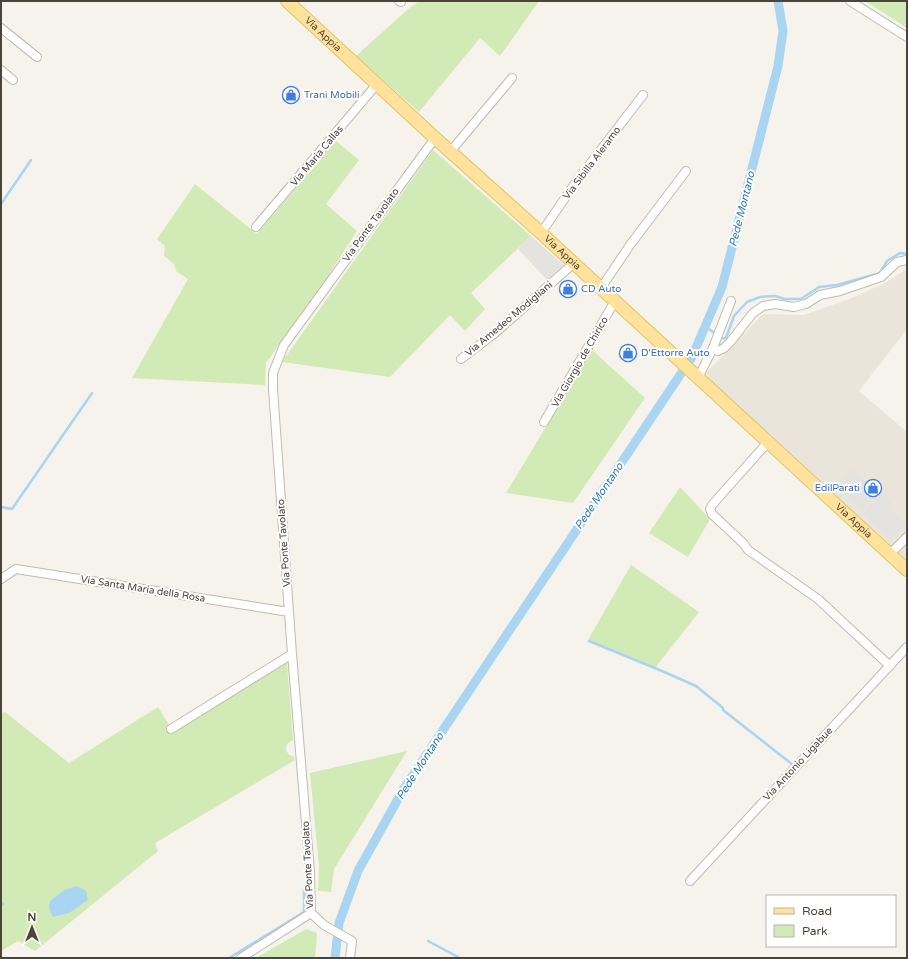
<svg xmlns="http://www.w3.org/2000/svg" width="908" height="959" font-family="'Varela Round',sans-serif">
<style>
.residential{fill:#eae5da}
.green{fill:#d2eab5}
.parking{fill:#e5e3e0}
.water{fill:#a9d4f2}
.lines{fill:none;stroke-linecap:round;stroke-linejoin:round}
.stream{stroke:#a9d4f2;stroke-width:2.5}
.canal{stroke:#a9d4f2;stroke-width:9}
.minor-casing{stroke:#c2bbae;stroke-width:10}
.primary-casing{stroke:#e6c16a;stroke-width:14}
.minor{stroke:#fff;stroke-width:8}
.primary{stroke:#ffe39c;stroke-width:12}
.labels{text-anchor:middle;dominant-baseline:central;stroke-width:4;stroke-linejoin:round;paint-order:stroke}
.street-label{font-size:10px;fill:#4b4439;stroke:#fff}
.shop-label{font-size:10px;fill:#366cbe;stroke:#fff;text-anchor:start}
.water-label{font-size:11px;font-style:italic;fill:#2e7ab2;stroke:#fff}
</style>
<rect width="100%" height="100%" fill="#f6f3ec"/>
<!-- residential -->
<path class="residential" d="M 907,269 L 907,329 L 859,391 L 907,432 L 907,560 L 718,389 L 706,373 L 763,314 L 804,315 L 852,298 L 883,284 Z"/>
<!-- green -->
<path class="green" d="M 419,1 L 539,1 L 500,56 L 480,38 L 419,112 L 356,56 L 407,10 Z
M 865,1 L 907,1 L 907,28 Z
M 336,141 L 359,160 L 326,204 L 357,231 L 321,287 L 266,363 L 265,385 L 132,378 L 188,279 L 176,271 L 174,264 L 164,256 L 165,246 L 157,239 L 195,184 L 257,234 Z
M 433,150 L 531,236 L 471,293 L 485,309 L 465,331 L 450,315 L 390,377 L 282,362 Z
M 592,350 L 645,398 L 573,503 L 506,493 Z
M 680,487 L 710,519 L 688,557 L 649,533 Z
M 631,565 L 699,612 L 655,668 L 588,640 Z
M 286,662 L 287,664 L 293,740 L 287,744 L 286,750 L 289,755 L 293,756 L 295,760 L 155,843 L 158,851 L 35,951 L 18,941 L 1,951 L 1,714 L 5,712 L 69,763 L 158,707 L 173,731 Z
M 407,751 L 334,869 L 331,892 L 318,891 L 319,866 L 310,773 Z
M 306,929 L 317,933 L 315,958 L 256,958 Z"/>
<!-- parking -->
<path class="parking" d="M 531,236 L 564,265 L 547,280 L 518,249 Z
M 851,469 L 878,493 L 862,510 L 836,486 Z
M 882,493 L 891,502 L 888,508 L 906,524 L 891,540 L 862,514 Z"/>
<!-- water -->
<path class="water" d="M 77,886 L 86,891 L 88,900 L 69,913 L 53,917 L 49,908 L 50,901 L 64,890 Z"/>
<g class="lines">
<!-- stream -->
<path class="stream" d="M 1,204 L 31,160
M 705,326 L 721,338 L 726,338 L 734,316 L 747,302 L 760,297 L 775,296 L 785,299 L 801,299 L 819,287 L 837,285 L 880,273 L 887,261 L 900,253 L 907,254
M 1,507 L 12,509 L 92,393
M 589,641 L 662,671 L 696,686 L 723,708 L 723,710 L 793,765
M 1,904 L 3,904
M 428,941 L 460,958
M 229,958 L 304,912 L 304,888"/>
<!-- canal -->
<path class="canal" d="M 335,958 L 339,923 L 358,871 L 403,790 L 692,357 L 722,287 L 778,66 L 783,31 L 778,1"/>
<!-- minor casing -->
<g class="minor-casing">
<path id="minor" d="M 399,1 L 401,2
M 850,1 L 907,37
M 1,28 L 37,57
M 1,70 L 13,80
M 450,152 L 512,78
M 256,227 L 377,84
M 541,233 L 576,182 L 643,95
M 601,288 L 630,245 L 686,171
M 713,348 L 731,301
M 461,359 L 495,333 L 574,263
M 698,378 L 713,348 L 718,351 L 724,348 L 731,341 L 753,313 L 763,306 L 775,304 L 794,307 L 806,304 L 820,295 L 840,291 L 881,277 L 897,262 L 907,260
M 544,422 L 615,301
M 768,442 L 712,505 L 710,509 L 712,514 L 744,544 L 748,550 L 818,599 L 890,666
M 890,554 L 907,537
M 1,579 L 16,569 L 289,612
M 171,729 L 292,654
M 690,881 L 907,647
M 311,913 L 324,925 L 352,941 L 350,958
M 241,958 L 311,913 L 310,872 L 292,654 L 273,389 L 273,373 L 284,345 L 435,138"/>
</g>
<!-- primary casing -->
<g class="primary-casing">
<g id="primary">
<path id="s1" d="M 287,1 L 435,138 L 541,233 L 907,570"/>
</g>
</g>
<!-- minor -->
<use href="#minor" class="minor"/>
<!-- primary -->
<use href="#primary" class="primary"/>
</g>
<!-- icons -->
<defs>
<g id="shop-ring" transform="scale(0.9)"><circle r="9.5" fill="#fff" stroke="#3f7fe0" stroke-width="1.5"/><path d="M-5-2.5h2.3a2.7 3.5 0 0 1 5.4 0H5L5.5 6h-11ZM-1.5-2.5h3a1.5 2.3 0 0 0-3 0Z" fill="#3f7fe0"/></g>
</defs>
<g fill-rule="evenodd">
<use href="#shop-ring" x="291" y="95"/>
<use href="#shop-ring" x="568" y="289"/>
<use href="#shop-ring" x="628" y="353"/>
<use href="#shop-ring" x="873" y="488"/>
</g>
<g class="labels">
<!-- street labels -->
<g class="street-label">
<text stroke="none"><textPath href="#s1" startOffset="49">Via Appia</textPath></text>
<text transform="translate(317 156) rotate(-50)">Via Maria Callas</text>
<text transform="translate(592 163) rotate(-53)">Via Sibilla Aleramo</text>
<text transform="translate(371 225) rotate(-54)">Via Ponte Tavolato</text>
<text stroke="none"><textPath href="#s1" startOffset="373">Via Appia</textPath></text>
<text transform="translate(509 319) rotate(-40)">Via Amedeo Modigliani</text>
<text transform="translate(580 362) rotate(-60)">Via Giorgio de Chirico</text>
<text stroke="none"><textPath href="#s1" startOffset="769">Via Appia</textPath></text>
<text transform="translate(284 543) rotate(-94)">Via Ponte Tavolato</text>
<text transform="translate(143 589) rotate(9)">Via Santa Maria della Rosa</text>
<text transform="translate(798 764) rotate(-47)">Via Antonio Ligabue</text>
<text transform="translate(308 865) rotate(-93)">Via Ponte Tavolato</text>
</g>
<!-- shop labels -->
<g class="shop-label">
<text x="304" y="95">Trani Mobili</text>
<text x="581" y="289">CD Auto</text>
<text x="641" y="353">D'Ettorre Auto</text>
<text x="860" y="488" text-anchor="end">EdilParati</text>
</g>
<!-- water labels -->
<g class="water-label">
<text transform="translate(742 209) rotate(-76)">Pede Montano</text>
<text transform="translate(599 496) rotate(-56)">Pede Montano</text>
<text transform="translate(420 766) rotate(-57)">Pede Montano</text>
</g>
</g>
<!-- border -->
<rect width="908" height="959" fill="none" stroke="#4b4439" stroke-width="4"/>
<!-- legend -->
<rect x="766" y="895" width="130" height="52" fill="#ffffff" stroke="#b7b4b0"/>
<rect x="774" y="908" width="20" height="6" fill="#ffe39c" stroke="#b7b4b0"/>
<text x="802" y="915" font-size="12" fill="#4b4439">Road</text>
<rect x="774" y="925" width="20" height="12" fill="#d2eab5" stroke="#b7b4b0"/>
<text x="802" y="935" font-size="12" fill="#4b4439">Park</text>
<!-- north arrow -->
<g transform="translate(32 927)" stroke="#ffffff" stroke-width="3" paint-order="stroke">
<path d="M0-3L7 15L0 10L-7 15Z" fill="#4b4439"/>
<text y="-6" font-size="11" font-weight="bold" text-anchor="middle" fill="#4b4439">N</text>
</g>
</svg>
